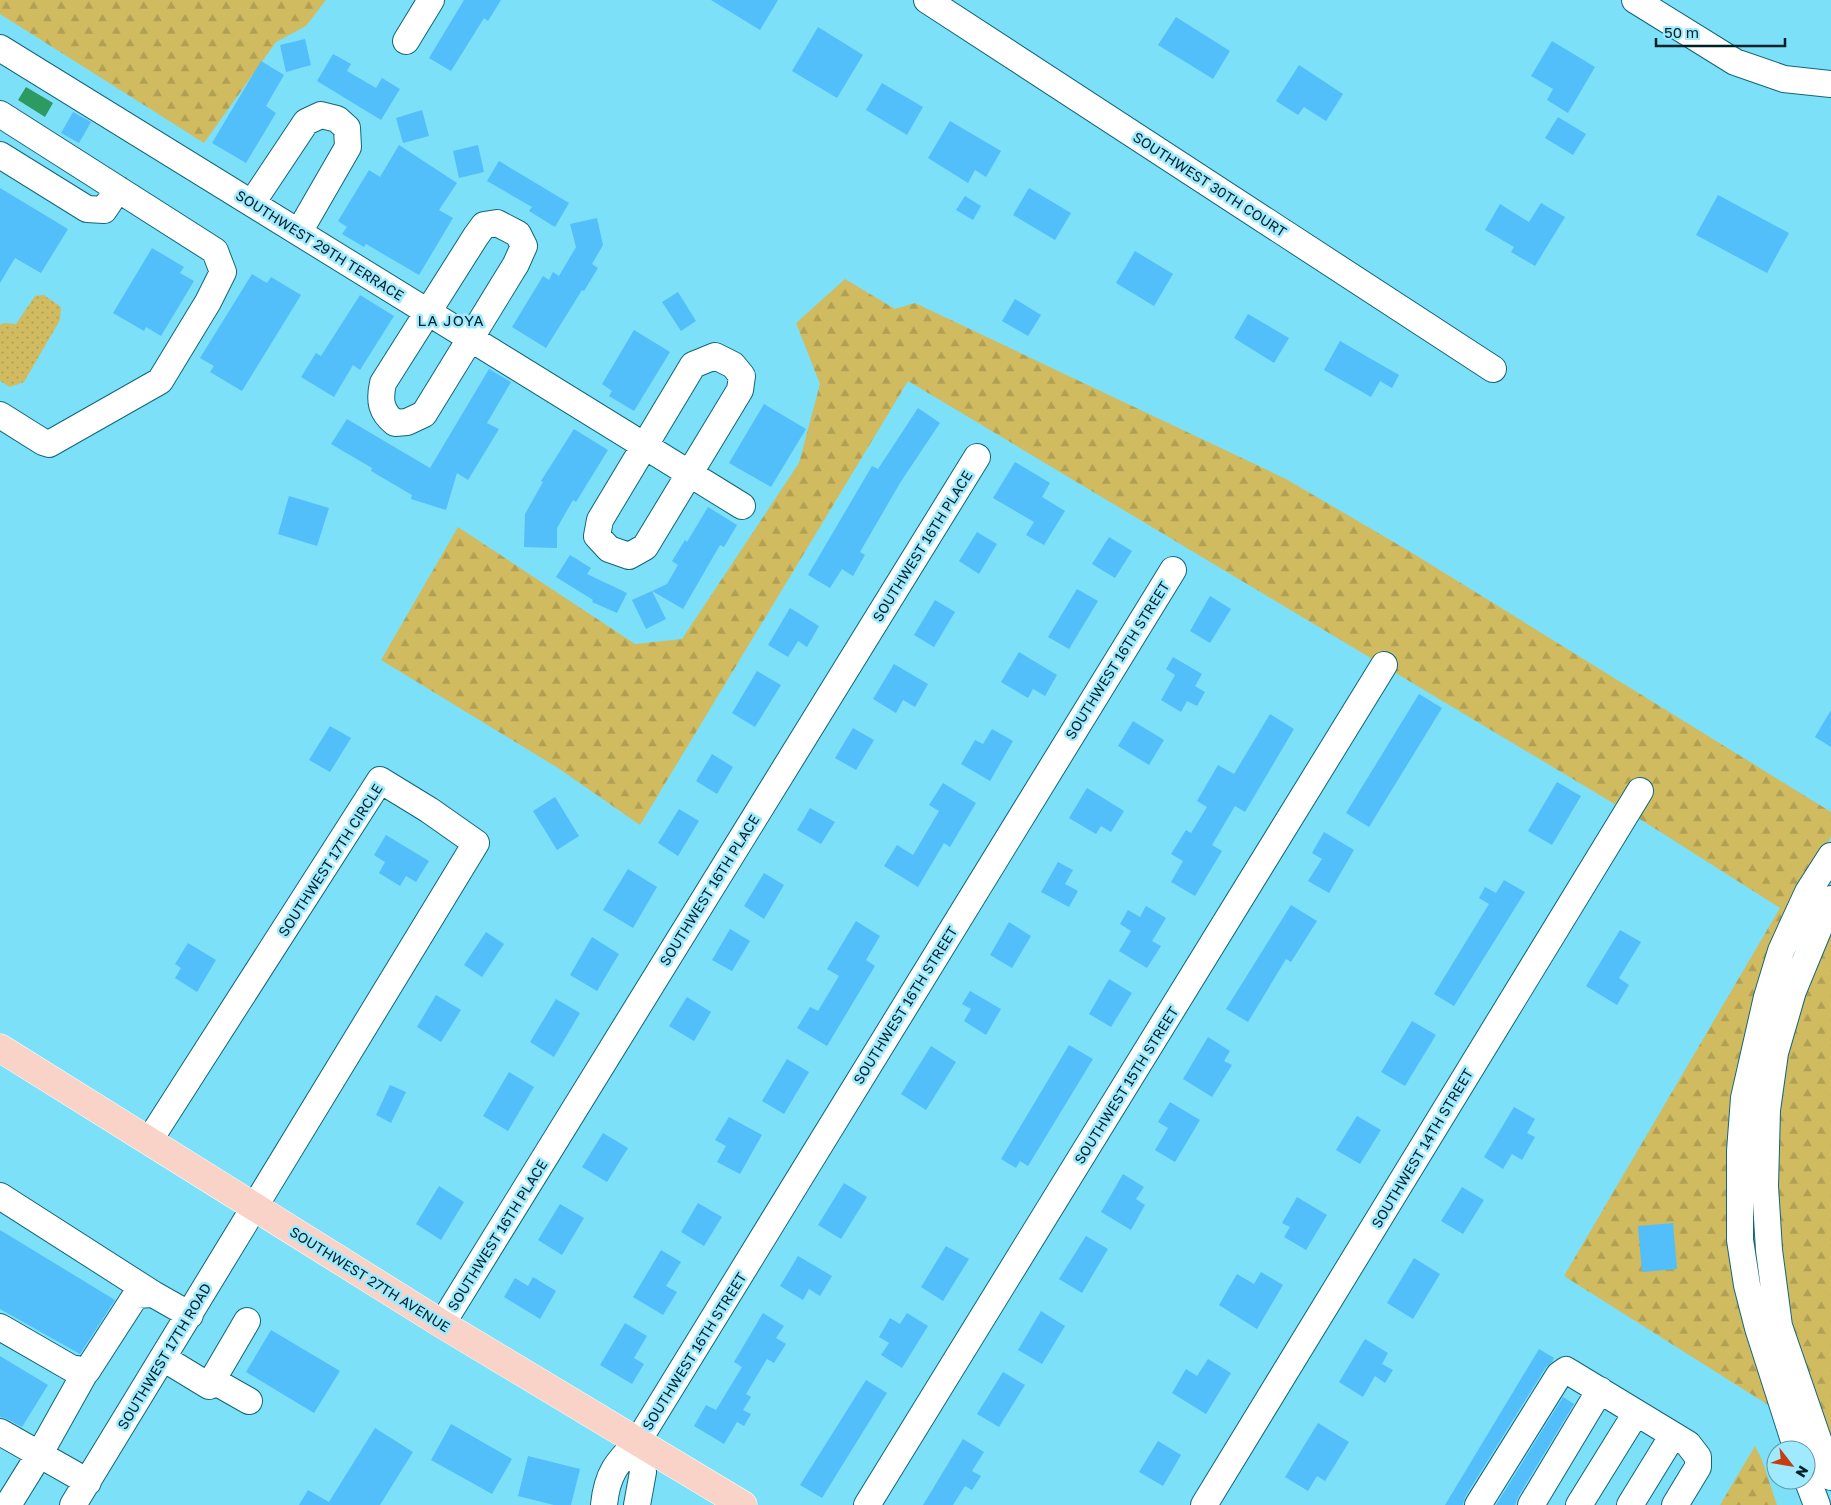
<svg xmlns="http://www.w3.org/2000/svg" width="1831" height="1505" font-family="'Golos Text',sans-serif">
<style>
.forest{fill:url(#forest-firs)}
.park{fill:url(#park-dots)}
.water{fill:#2c9a61}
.building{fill:#52befa}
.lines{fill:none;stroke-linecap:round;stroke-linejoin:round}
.minor-casing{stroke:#116678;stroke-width:28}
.major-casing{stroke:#fff;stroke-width:29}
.minor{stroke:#fff;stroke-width:26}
.major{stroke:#fad3c8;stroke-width:28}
.labels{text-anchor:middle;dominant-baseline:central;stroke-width:5;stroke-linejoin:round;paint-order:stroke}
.street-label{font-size:14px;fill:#002027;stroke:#9feafe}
.neighbourhood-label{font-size:15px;letter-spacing:1px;fill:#002027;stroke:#9feafe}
</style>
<defs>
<pattern id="forest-firs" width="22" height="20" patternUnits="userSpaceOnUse" patternTransform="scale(1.25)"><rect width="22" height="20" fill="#d0bb60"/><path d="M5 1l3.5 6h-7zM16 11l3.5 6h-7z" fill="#b1a053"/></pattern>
<pattern id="park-dots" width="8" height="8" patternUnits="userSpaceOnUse" patternTransform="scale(1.25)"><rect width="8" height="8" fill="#d0bb60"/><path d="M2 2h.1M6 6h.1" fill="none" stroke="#b1a053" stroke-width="1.8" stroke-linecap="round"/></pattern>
</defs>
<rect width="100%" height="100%" fill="#7de0f9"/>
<!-- forest -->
<path class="forest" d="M 0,0 L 326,0 L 306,26 L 276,42 L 204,143 L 0,14 Z
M 845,279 L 895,309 L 915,303 L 1286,479 L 1409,551 L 1831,812 L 1831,837 L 1799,888 L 1734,1097 L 1773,1408 L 1564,1276 L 1780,908 L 1643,821 L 908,381 L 640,825 L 558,768 L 381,660 L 458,527 L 635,644 L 682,639 L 799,463 L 820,384 L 796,323 Z
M 1831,925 L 1831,1451 L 1788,1325 L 1776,1190 L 1777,1112 L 1785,1056 L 1802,995 Z
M 1755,1446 L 1762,1460 L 1777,1505 L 1720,1505 Z"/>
<!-- park -->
<path class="park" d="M 44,295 L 61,307 L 60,320 L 24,382 L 10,387 L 0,381 L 0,325 L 4,323 L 16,324 L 35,296 Z"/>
<!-- water -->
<path class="water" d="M 26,87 L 53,103 L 45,117 L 18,100 Z"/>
<!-- building -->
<path class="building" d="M 464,0 L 501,0 L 488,21 L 484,18 L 451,71 L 429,58 Z
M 711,0 L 778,0 L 760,30 Z
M 1176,17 L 1230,51 L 1213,79 L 1158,45 Z
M 818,27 L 863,55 L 837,98 L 792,71 Z
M 305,39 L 311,65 L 286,72 L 280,45 Z
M 1552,41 L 1595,67 L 1568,113 L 1547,100 L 1553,89 L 1531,76 Z
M 333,54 L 351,64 L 347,71 L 376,88 L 382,78 L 400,89 L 381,120 L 317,81 Z
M 261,61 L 284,75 L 266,106 L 276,113 L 246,163 L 212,143 Z
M 1299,65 L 1343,94 L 1326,121 L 1304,107 L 1298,115 L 1276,101 Z
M 882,83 L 923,107 L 907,135 L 866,110 Z
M 422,110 L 429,136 L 403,143 L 396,118 Z
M 73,112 L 91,122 L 79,143 L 61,133 Z
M 1558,117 L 1586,134 L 1573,155 L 1545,138 Z
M 950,121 L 1001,151 L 986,177 L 975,170 L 968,183 L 928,158 Z
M 399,145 L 457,183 L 439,210 L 453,218 L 419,275 L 366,244 L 364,247 L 342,234 L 347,227 L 338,221 L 369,170 L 380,177 Z
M 478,145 L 484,172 L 459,178 L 453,151 Z
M 499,161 L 569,203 L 555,227 L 529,211 L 532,207 L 487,181 Z
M 0,188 L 68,229 L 41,273 L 15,258 L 0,283 Z
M 1029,188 L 1071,213 L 1055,240 L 1013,215 Z
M 1718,195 L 1789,233 L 1767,273 L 1696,235 Z
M 965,196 L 981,206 L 973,220 L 956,210 Z
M 1541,203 L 1565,217 L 1535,266 L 1511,252 L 1514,247 L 1485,230 L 1500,204 L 1529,222 Z
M 597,218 L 603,245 L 592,264 L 598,268 L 584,291 L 582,290 L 546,348 L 512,327 L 543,276 L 549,280 L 553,272 L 559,276 L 576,247 L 570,224 Z
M 152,248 L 184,267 L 180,273 L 194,281 L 161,336 L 146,327 L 144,331 L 113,313 Z
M 1135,251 L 1173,274 L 1154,306 L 1116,283 Z
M 252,274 L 267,283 L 271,277 L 301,295 L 242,391 L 210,372 L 214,366 L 200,358 Z
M 678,292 L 696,321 L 681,331 L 662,302 Z
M 360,295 L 394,316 L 360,370 L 353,365 L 334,397 L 301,377 L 316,353 L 321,356 Z
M 1015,299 L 1041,315 L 1028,336 L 1002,321 Z
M 1248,314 L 1289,338 L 1274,363 L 1234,338 Z
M 634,330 L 670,352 L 634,411 L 609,396 L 612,391 L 602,384 Z
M 1340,341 L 1399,375 L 1392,388 L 1380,381 L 1371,397 L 1324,370 Z
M 489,369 L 511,382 L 487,423 L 499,429 L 468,480 L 457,473 L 446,510 L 411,499 L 412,495 L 371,471 L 372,468 L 331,444 L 347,419 L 430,468 Z
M 764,404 L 806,429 L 771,487 L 729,463 Z
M 918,408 L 940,423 L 900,483 L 860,552 L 865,555 L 853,576 L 842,569 L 830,588 L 808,575 L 872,466 L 878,469 Z
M 574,429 L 608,450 L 576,502 L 573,500 L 557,528 L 557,548 L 524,547 L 525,514 L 543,482 L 541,481 Z
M 1015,462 L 1050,483 L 1042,497 L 1065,511 L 1044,545 L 1026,535 L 1034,522 L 993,498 Z
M 289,496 L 329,508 L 317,546 L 278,534 Z
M 708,507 L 737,525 L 724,547 L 720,545 L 683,609 L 652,591 L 667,584 L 678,565 L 672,561 L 685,540 L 687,542 Z
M 977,532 L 997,544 L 979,574 L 959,561 Z
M 1109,537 L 1132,551 L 1115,578 L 1092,564 Z
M 570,555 L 591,568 L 587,574 L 627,593 L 617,613 L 592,602 L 593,600 L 556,577 Z
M 1077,589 L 1098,601 L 1069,649 L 1048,637 Z
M 652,591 L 666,619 L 646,629 L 632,600 Z
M 1210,596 L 1231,609 L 1210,643 L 1190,631 Z
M 935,600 L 955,612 L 934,647 L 914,635 Z
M 790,608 L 819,626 L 807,647 L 798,641 L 788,657 L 768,645 Z
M 1019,652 L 1057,675 L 1045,696 L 1033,689 L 1028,698 L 1001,682 Z
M 1173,657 L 1202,674 L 1195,686 L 1205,692 L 1197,706 L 1187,701 L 1181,712 L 1161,700 L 1175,675 L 1166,669 Z
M 894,664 L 928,684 L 915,707 L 903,700 L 896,713 L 873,699 Z
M 757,671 L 781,685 L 755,727 L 732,713 Z
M 1419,694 L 1442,708 L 1369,827 L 1346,813 Z
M 1831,710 L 1831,747 L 1815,737 Z
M 1270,714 L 1294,729 L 1245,812 L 1235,806 L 1212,845 L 1222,851 L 1195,896 L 1171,882 L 1183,861 L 1171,854 L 1186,830 L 1191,833 L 1207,807 L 1197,801 L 1218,765 L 1234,774 Z
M 1133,721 L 1164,740 L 1149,765 L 1118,746 Z
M 330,726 L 351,738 L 330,772 L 309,760 Z
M 853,728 L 874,740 L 856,770 L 835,758 Z
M 992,729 L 1013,741 L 990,781 L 961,764 L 975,740 L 983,744 Z
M 712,754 L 733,767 L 717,794 L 696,781 Z
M 1557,782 L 1581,796 L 1552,845 L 1528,831 Z
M 943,783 L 976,803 L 950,847 L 944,843 L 918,887 L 884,866 L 897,845 L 913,855 L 939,811 L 929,805 Z
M 1087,788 L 1124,811 L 1111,832 L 1101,826 L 1096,834 L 1069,818 Z
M 555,797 L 579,836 L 557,850 L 533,811 Z
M 810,808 L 835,822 L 821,844 L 797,830 Z
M 679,809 L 699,821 L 678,856 L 658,843 Z
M 1324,832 L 1354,850 L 1329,893 L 1308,881 L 1322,859 L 1312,853 Z
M 386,835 L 429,861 L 416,882 L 406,876 L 400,886 L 379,873 L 385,862 L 374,855 Z
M 1058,862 L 1073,870 L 1065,884 L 1078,891 L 1069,907 L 1041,892 Z
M 628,869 L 657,887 L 633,928 L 603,910 Z
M 764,873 L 784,885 L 764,919 L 744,906 Z
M 1504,880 L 1525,892 L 1454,1006 L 1434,994 L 1489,904 L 1479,898 L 1485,887 L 1496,893 Z
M 1291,905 L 1317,921 L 1291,962 L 1286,959 L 1248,1022 L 1226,1009 Z
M 1146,906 L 1166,918 L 1152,941 L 1161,946 L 1147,968 L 1119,951 L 1131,931 L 1120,924 L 1128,910 L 1140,917 Z
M 856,921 L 880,936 L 866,960 L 875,966 L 827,1046 L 797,1028 L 810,1007 L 818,1011 L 839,976 L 827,969 Z
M 1009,922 L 1031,936 L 1012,968 L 990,955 Z
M 730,929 L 750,941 L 732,971 L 712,960 Z
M 1620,930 L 1641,942 L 1619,978 L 1629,985 L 1617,1005 L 1586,986 Z
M 486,932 L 504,944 L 482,977 L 464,965 Z
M 592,937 L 619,954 L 597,991 L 570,975 Z
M 188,943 L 216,960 L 197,992 L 175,978 L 181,968 L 175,964 Z
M 1109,979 L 1132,993 L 1111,1027 L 1089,1014 Z
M 970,991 L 1001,1009 L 986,1035 L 964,1021 L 971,1009 L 962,1004 Z
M 436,995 L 461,1010 L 441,1042 L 417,1027 Z
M 687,997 L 711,1012 L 694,1041 L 669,1026 Z
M 556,999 L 580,1013 L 554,1057 L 530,1042 Z
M 1412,1021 L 1436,1035 L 1405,1086 L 1381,1072 Z
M 1208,1037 L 1230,1051 L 1224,1061 L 1232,1065 L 1212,1097 L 1183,1079 Z
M 1069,1045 L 1093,1059 L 1028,1166 L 1020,1161 L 1016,1168 L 1001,1159 Z
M 931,1046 L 956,1062 L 926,1110 L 901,1094 Z
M 787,1059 L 809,1072 L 784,1114 L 762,1101 Z
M 509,1072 L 534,1087 L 508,1131 L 483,1116 Z
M 390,1085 L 406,1092 L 391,1123 L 376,1115 Z
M 1170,1102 L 1200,1120 L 1175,1162 L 1155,1150 L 1168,1128 L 1158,1122 Z
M 1514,1107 L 1535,1119 L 1527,1133 L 1535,1137 L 1522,1160 L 1512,1154 L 1503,1169 L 1484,1157 Z
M 1357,1116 L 1381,1130 L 1360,1164 L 1336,1150 Z
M 729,1117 L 762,1135 L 740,1174 L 717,1162 L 726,1146 L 715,1140 Z
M 603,1133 L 628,1148 L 607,1182 L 582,1167 Z
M 1123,1174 L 1144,1187 L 1136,1199 L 1145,1205 L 1131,1230 L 1101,1212 Z
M 844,1183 L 867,1197 L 841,1239 L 818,1225 Z
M 439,1186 L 464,1202 L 441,1240 L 416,1224 Z
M 1462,1187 L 1484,1200 L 1463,1234 L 1441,1221 Z
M 1297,1197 L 1327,1215 L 1306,1250 L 1284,1237 L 1290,1227 L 1282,1223 Z
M 698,1203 L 722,1217 L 704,1246 L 681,1232 Z
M 560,1204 L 584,1218 L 562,1255 L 538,1240 Z
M 1673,1223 L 1677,1269 L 1642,1272 L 1638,1226 Z
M 0,1230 L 115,1300 L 80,1354 L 0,1309 Z
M 1086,1236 L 1108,1249 L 1082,1293 L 1059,1279 Z
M 946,1246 L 969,1259 L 943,1301 L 921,1287 Z
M 661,1250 L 681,1262 L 666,1286 L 677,1292 L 663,1315 L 633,1297 Z
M 798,1256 L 832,1276 L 820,1296 L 809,1289 L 803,1300 L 780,1286 Z
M 1414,1258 L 1440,1274 L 1413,1319 L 1387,1303 Z
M 1261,1272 L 1283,1285 L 1257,1329 L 1219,1305 L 1237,1274 L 1254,1284 Z
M 533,1277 L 556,1291 L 540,1319 L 504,1297 L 515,1278 L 528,1286 Z
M 1041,1311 L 1065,1326 L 1042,1364 L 1018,1350 Z
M 763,1313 L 784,1326 L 776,1338 L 786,1344 L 774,1363 L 767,1359 L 746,1394 L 751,1397 L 743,1410 L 751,1414 L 744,1426 L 737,1422 L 724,1444 L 694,1426 L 706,1405 L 716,1410 L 742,1367 L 734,1362 Z
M 907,1313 L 928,1326 L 902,1368 L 881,1355 L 889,1343 L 879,1337 L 890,1318 L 900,1324 Z
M 625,1323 L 647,1336 L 634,1358 L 644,1364 L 632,1384 L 600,1365 Z
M 271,1330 L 340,1371 L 314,1413 L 246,1372 Z
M 1365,1339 L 1388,1353 L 1382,1364 L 1393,1370 L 1385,1383 L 1375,1376 L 1363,1397 L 1339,1382 Z
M 1539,1349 L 1554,1358 L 1552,1362 L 1546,1367 L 1465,1497 L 1463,1505 L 1445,1505 Z
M 0,1356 L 48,1385 L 22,1427 L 7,1419 L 0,1417 Z
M 1208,1359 L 1231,1373 L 1206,1414 L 1172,1393 L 1186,1369 L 1197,1376 Z
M 1003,1372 L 1025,1385 L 999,1427 L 977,1414 Z
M 866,1380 L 887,1393 L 822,1498 L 800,1485 Z
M 1563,1397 L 1574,1404 L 1518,1497 L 1515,1505 L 1496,1505 Z
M 1318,1423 L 1349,1442 L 1325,1481 L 1317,1476 L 1308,1491 L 1285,1477 Z
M 451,1424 L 512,1459 L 492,1494 L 431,1460 Z
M 375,1428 L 413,1452 L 380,1505 L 299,1505 L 308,1490 L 329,1502 Z
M 963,1439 L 984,1452 L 972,1471 L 981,1476 L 972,1490 L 965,1486 L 953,1505 L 923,1505 Z
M 1158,1441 L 1181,1455 L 1163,1486 L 1139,1472 Z
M 528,1456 L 580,1469 L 571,1505 L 554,1505 L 518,1496 Z"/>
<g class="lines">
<!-- minor casing -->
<g class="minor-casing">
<path id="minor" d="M 927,0 L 1493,369
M 1635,0 L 1735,62 L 1784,79 L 1831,84
M 406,41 L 431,0
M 0,48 L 742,506
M 0,114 L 215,251 L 223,272 L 208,302 L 160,381 L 49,444 L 43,442 L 0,415
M 0,155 L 87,209 L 104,210 L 118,189
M 252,203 L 306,122 L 321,115 L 337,119 L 347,128 L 348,147 L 299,232
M 497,223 L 518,234 L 524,246 L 516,264 L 424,414 L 407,422 L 395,423 C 381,412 379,401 383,383 L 476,236 L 484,225 Z
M 715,356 L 733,365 L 742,376 L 740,390 L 645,547 L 629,556 L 609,549 L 597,536 L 600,520 L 693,365 Z
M 1831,899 L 1793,991 L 1775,1053 L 1767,1110 L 1765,1186 L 1769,1250 L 1779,1326 L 1831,1477
M 0,1196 L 153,1294
M 442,1324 L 977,457
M 0,1327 L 71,1368 L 87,1371 L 136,1295 L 153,1294 L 190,1315
M 163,1358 L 209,1386 L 247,1321
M 212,1380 L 249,1401
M 0,1432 L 88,1482
M 1797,1450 L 1758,1328 L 1747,1285 L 1740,1240 L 1740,1151 L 1744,1098 L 1767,997 L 1781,951 L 1791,929 L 1808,892 L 1831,856
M 1806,1476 L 1817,1505
M 8,1505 L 39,1455 L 86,1371
M 73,1505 L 476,843 L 429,810 L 380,780 L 149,1141
M 604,1505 C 607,1473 617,1463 638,1441 L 1173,570
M 637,1505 L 643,1472 L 638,1441
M 867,1505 L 1384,665
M 1204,1505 L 1640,791
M 1478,1505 L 1559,1375 L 1566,1370 L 1688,1444 L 1698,1457 L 1698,1467 L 1675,1505
M 1531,1505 L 1600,1390
M 1579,1505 L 1636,1413
M 1630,1505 L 1673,1435"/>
</g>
<!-- major casing -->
<g class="major-casing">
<path id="major" d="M 0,1048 L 442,1324 L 743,1505"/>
</g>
<!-- minor -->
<use href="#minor" class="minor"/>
<!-- major -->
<use href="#major" class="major"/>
</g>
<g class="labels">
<!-- street labels -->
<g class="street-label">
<text transform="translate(1210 184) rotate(33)">SOUTHWEST 30TH COURT</text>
<text transform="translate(320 245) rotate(32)">SOUTHWEST 29TH TERRACE</text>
<text transform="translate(922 546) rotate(-58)">SOUTHWEST 16TH PLACE</text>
<text transform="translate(1117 660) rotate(-58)">SOUTHWEST 16TH STREET</text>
<text transform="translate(330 860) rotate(-57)">SOUTHWEST 17TH CIRCLE</text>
<text transform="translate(709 890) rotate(-58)">SOUTHWEST 16TH PLACE</text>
<text transform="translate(905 1005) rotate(-58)">SOUTHWEST 16TH STREET</text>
<text transform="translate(1126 1085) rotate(-58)">SOUTHWEST 15TH STREET</text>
<text transform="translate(1422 1148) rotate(-59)">SOUTHWEST 14TH STREET</text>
<text transform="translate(497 1235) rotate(-58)">SOUTHWEST 16TH PLACE</text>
<text transform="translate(370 1279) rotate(32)">SOUTHWEST 27TH AVENUE</text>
<text transform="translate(694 1351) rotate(-58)">SOUTHWEST 16TH STREET</text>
<text transform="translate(164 1356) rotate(-59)">SOUTHWEST 17TH ROAD</text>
</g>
<!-- neighbourhood labels -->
<g class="neighbourhood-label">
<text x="451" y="320">LA JOYA</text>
</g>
</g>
<!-- north arrow -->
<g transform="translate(1791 1465) rotate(121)"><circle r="24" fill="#9feafe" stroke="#5f99a8"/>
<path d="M0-4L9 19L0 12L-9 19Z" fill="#c53d11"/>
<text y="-8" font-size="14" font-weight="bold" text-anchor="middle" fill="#002027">N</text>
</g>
<!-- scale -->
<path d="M1656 38v8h129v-8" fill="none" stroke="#002027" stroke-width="2.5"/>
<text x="1664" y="38" font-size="15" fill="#002027" stroke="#9feafe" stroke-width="4" paint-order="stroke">50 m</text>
</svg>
